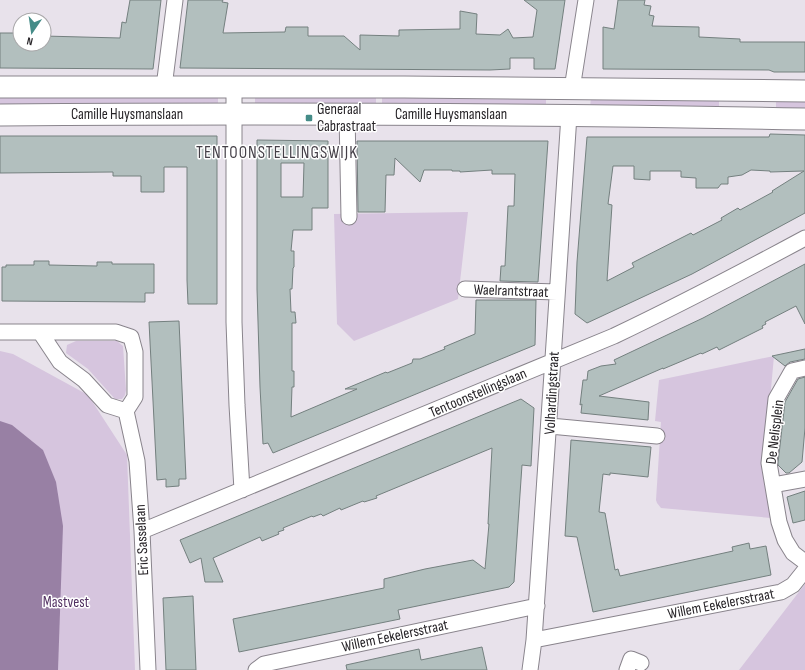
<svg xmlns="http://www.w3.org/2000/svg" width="805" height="670" font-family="'Sofia Sans Condensed',sans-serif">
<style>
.green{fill:#d6c5de}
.water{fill:#9880a4}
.building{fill:#b2bfbe;stroke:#74807f;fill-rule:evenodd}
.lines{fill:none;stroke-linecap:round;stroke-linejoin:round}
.street-casing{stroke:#89848c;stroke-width:17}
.secondary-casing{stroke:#89848c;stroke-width:23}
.street{stroke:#fff;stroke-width:15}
.secondary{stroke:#fff;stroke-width:21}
.poi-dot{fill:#458c88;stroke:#fff;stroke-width:1.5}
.labels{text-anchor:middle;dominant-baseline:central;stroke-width:3;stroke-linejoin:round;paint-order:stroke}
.poi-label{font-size:15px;fill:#262327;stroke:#fff;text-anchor:start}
.street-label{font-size:15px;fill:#262327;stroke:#fff}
.park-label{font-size:15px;fill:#523162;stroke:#fff}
.quarter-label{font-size:17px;letter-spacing:1px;fill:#443f47;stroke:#fff}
</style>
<rect width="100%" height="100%" fill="#e8e2eb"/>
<!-- green -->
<path class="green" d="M 0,95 L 218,96 L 218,109 L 0,109 Z
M 255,96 L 376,96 L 376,109 L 255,109 Z
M 382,96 L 546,96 L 546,109 L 382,109 Z
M 591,96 L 719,97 L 719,109 L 590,109 Z
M 776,97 L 805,97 L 805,110 L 776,110 Z
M 468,212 L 458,299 L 354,341 L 337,324 L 334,214 Z
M 76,341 L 117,341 L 123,346 L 126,390 L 125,395 L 122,399 L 115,399 L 88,369 L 66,353 L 67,345 Z
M 0,351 L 13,354 L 88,395 L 127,455 L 135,670 L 0,670 Z
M 774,356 L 763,476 L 771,518 L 661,508 L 657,503 L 656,500 L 661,422 L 655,421 L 659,380 Z
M 805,584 L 805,670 L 739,670 Z"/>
<!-- water -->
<path class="water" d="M 0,421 L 12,425 L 43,450 L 56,482 L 63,526 L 58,670 L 0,670 Z"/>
<!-- building -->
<path class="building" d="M 130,0 L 161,0 L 153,69 L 0,68 L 0,33 L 20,33 L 20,44 L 44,44 L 44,36 L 120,38 L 122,22 L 126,23 Z
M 188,0 L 223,0 L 222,2 L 228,3 L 223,33 L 285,32 L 286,27 L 308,27 L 308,36 L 344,36 L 360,50 L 360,35 L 399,36 L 399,30 L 460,29 L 460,11 L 477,14 L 476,34 L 500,35 L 508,29 L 513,38 L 533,37 L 537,10 L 524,0 L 565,0 L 555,69 L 534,69 L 534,58 L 510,58 L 510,69 L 490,70 L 180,68 Z
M 618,0 L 645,0 L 644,5 L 651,6 L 649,15 L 654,16 L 652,26 L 699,27 L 699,37 L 740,39 L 740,42 L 805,42 L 805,72 L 774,72 L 769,70 L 603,69 L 603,27 L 614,29 Z
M 770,134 L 805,135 L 805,213 L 692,274 L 587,323 L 575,314 L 577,262 L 587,137 L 769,137 ZM 613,166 L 634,166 L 634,179 L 650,180 L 650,171 L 681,171 L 681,177 L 696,178 L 696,188 L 718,188 L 721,184 L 728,184 L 728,177 L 742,175 L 751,170 L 770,171 L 770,172 L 804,171 L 772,191 L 773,192 L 740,210 L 738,208 L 721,218 L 722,220 L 693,235 L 691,233 L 632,263 L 634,267 L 607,281 L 612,205 L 608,204 Z
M 0,136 L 217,136 L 217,304 L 188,304 L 187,280 L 187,167 L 164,167 L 164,192 L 141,192 L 141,176 L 113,176 L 113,172 L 0,173 Z
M 257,140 L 328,141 L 328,208 L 312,208 L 312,230 L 293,230 L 291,251 L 294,251 L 294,267 L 293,268 L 292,289 L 290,289 L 291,312 L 295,312 L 296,323 L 292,323 L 292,371 L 294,371 L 294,387 L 292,387 L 291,417 L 357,389 L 345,389 L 386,372 L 387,373 L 412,363 L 413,359 L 420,359 L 445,349 L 444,347 L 475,334 L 476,300 L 536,300 L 535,345 L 273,453 L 268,443 L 263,444 L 260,387 L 257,289 ZM 281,163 L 304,163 L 303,197 L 281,197 Z
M 357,141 L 548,141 L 538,282 L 500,281 L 501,266 L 505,266 L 508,206 L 514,206 L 515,174 L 492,174 L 492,170 L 460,172 L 460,171 L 452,171 L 452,170 L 424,170 L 420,182 L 395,158 L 394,175 L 386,175 L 385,212 L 358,212 Z
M 34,261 L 49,261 L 49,265 L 97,266 L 97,262 L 112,262 L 112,264 L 154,264 L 154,293 L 145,293 L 145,302 L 2,301 L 2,267 L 6,267 L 6,265 L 34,265 Z
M 805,264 L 805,324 L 796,306 L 765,322 L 766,324 L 762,326 L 763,328 L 719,350 L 717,347 L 702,354 L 701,353 L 663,369 L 663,368 L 599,396 L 649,402 L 648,420 L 581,413 L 582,404 L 580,405 L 583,380 L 587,380 L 588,371 L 601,366 L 616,364 L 614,360 L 703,318 Z
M 179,321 L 186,479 L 179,479 L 179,486 L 166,487 L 166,479 L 157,480 L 149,322 Z
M 805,349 L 805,359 L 790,362 L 785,366 L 772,356 Z
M 805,377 L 805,428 L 802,462 L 789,473 L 786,473 L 778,465 L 778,463 L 785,402 L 798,379 Z
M 521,399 L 534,408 L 531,466 L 522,465 L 514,582 L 509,587 L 398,610 L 400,619 L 239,652 L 233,619 L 384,588 L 384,579 L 425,569 L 473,560 L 485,569 L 489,524 L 488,524 L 492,448 L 376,496 L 377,498 L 364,502 L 363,501 L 341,510 L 340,508 L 323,516 L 321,514 L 313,517 L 312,516 L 283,528 L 284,530 L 278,532 L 279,534 L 262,541 L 260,537 L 213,558 L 223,582 L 205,582 L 201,558 L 190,563 L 180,540 Z
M 571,440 L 651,447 L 648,477 L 610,473 L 610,475 L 603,474 L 599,512 L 605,513 L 615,570 L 618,569 L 620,576 L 733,551 L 732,547 L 749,543 L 750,549 L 766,546 L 771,575 L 593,612 L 577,537 L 565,536 Z
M 805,491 L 805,520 L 793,523 L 787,497 Z
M 193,596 L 196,670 L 166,670 L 163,598 Z
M 482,647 L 487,670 L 347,670 L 346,665 L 419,649 L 421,660 Z"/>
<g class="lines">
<!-- street casing -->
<g class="street-casing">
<path id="street" d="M 164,87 L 175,0
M 234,88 L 234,322 L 237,405 L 242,490
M 572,89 L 586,0
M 347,113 L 349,217
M 465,289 L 557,292
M 0,332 L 40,332 L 60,362 L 84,380 L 107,405 L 126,411 L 137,461 L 142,531 L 148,670
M 40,332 L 116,332 L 131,337 L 135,352 L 135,397 L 126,411
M 805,368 L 792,371 L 776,399 L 769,463 L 779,522 L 785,540 L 793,553 L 805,562
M 550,426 L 657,436
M 773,485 L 805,479
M 142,531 L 614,336 C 679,305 742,272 805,238
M 534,640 L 781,592 L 793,585 L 805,570
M 256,670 L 264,664 L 537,606
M 530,670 L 534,640 C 547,465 557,290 569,115
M 627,670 L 631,659 L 641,663"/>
</g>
<!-- secondary casing -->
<g class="secondary-casing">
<path id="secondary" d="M 0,87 L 404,87 L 805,91
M 0,115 C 268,113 537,114 805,119"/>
</g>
<!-- street -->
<use href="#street" class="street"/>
<!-- secondary -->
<use href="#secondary" class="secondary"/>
</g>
<!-- markers -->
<rect class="poi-dot" x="305" y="114" width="8" height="8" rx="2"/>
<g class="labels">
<!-- poi labels -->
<g class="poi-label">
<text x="317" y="109">Generaal<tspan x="317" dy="17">Cabrastraat</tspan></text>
</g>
<!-- street labels -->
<g class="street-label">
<text x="127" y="114">Camille Huysmanslaan</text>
<text x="451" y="114">Camille Huysmanslaan</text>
<text transform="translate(511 291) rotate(2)">Waelrantstraat</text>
<text transform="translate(478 393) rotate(-23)">Tentoonstellingslaan</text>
<text transform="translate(552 393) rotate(-87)">Volhardingstraat</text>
<text transform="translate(775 432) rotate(-83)">De Nelisplein</text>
<text transform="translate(142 540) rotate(-93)">Eric Sasselaan</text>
<text transform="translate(721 604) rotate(-11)">Willem Eekelersstraat</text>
<text transform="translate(395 636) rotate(-12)">Willem Eekelersstraat</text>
</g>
<!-- park labels -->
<g class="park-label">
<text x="66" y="602">Mastvest</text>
</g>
<!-- quarter labels -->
<g class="quarter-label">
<text x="277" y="153">TENTOONSTELLINGSWIJK</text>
</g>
</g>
<!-- north arrow -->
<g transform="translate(32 32) rotate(193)"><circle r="19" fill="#ffffff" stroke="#a8a7a9"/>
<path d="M0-3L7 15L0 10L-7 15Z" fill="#458c88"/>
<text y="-6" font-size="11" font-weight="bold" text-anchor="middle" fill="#262327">N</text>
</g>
</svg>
